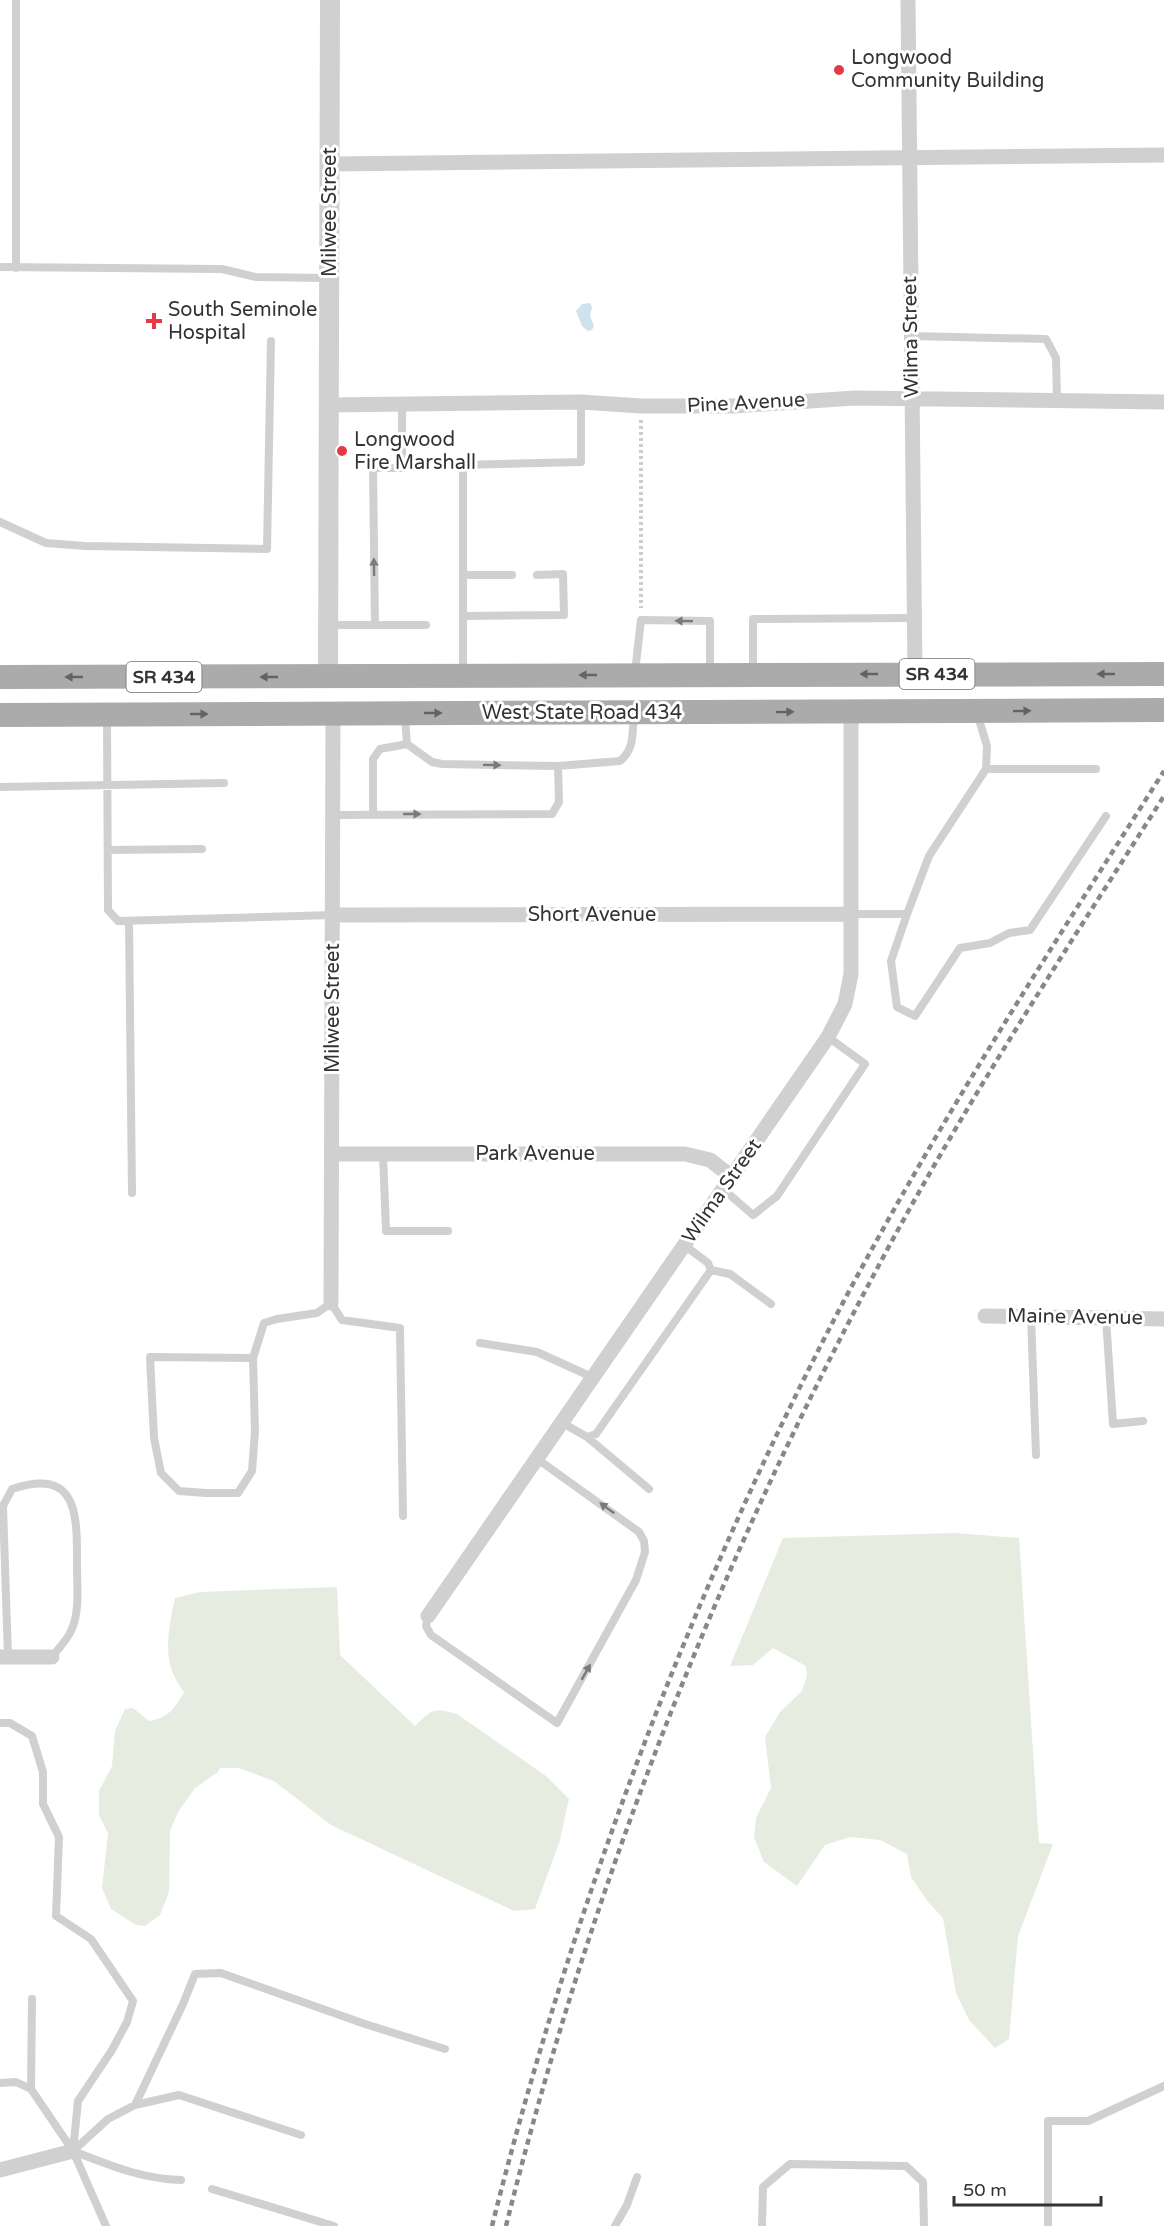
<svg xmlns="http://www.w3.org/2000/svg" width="1164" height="2226" font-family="'Varela Round',sans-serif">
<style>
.green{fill:#e6ecdf}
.water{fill:#cfe2ee}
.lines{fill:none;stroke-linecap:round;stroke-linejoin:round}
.path{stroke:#cdcdcd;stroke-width:4;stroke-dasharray:3 3;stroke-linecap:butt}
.service{stroke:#d0d0d0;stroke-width:8}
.minor{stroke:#d0d0d0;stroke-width:15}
.tertiary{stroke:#d0d0d0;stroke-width:20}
.primary{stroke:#ababab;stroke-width:24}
.rail{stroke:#888;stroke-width:4.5;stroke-dasharray:6 4.5;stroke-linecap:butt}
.oneway{fill:#7a7a7a}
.oneway2{fill:#636363}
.poi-dot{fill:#e63946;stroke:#fff;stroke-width:2}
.labels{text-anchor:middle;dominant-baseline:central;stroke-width:6;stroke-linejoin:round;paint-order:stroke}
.shield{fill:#fff;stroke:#707070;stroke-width:1.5}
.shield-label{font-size:18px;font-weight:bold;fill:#333}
.poi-label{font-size:20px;fill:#333;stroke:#fff;text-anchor:start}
.street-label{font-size:20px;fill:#333;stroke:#fff}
</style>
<rect width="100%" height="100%" fill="#fff"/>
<!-- green -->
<path class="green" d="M 955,1533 L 1019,1538 L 1039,1843 L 1053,1844 L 1018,1936 L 1009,2039 L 995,2048 L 969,2020 L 956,1993 L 943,1918 L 928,1902 L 911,1877 L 907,1854 L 880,1840 L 850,1837 L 825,1845 L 797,1886 L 764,1862 L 754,1837 L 756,1818 L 771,1788 L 765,1737 L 780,1712 L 802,1691 L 807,1675 L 806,1666 L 773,1648 L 753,1665 L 730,1666 L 783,1538 Z
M 337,1587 L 340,1655 L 415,1726 C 431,1710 433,1707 457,1714 L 546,1776 L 569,1799 L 560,1840 L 535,1909 L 514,1911 L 331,1825 L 274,1781 L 239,1768 L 220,1768 L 218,1772 L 195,1788 L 178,1812 L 170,1831 L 169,1892 L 160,1915 L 145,1926 L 136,1925 L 111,1909 L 102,1888 L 108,1833 L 99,1815 L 99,1791 L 112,1766 L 115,1731 L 125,1709 L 133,1708 L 149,1721 C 169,1718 174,1708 184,1693 C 180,1686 175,1679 172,1671 C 164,1649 170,1621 175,1598 L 200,1592 Z"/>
<!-- water -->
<path class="water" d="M 590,303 L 592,307 L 590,316 L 594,326 L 592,330 L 588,331 L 582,326 L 576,311 L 582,304 Z"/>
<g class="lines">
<!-- path -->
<path class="path" d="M 641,420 L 641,608"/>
<!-- service -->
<path class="service" d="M 16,0 L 16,268
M 0,267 L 222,269 L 256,277 L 328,278
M 911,336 L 1046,339 L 1056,358 L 1057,400
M 0,522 L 46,543 L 85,546 L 267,549 L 271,341
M 463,575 L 512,575
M 463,616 L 564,615 L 563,574 L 537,575
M 329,625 L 426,625
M 375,625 L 373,468 L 402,468 L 402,404
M 463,672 L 463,465 L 581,462 L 581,402
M 635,672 L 641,620 L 710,621 L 710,673
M 753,672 L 753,619 L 914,618
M 977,713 L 987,746 L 986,769
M 405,718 L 407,744 L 432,762 L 442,764 L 558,766 L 620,761 C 635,749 632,733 634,714
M 107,719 L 108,910 L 118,921 L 333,915
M 0,787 L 224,783
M 333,815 L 552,814 L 559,802 L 558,766
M 373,815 L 373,759 L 380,749 L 407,744
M 108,850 L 202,849
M 851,914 L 907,914 L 929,856 L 986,769 L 1096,769
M 907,914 L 891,961 L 897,1007 L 915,1016 L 960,948 L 990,943 L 1009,933 L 1030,930 L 1106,816
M 129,921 L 132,1193
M 383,1154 L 386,1231 L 448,1231
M 723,1189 L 753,1215 L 777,1196 L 865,1064 L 828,1037
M 711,1270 L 730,1274 L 771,1304
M 1031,1316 L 1036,1455
M 1106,1318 L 1113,1424 L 1143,1421
M 480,1343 L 537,1352 L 592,1377
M 253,1358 L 150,1357 L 154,1438 L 161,1473 L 179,1491 L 206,1493 L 238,1493 L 252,1471 L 255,1431 L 253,1358 L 264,1323 L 277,1319 L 317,1313 L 331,1303 L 342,1320 L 400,1328 L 403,1516
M 561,1422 L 587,1437 L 596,1434 L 711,1270 L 708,1263 L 684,1245
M 587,1437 L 649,1489
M 428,1616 L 426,1626 L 431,1635 L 557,1723 L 636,1580 L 645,1552 L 644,1541 L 639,1532 L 536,1458
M 8,1657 L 3,1506 L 12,1489 C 80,1466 77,1518 77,1567 C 77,1588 80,1612 71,1631 C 67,1640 58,1649 52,1657
M 0,1723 L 10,1723 L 32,1736 L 43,1772 L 43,1804 L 59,1837 L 56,1916 L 91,1939 L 133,2001 L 127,2022 L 112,2050 L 78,2101 L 73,2151
M 0,2083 L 16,2082 L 31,2089 L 73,2151 L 106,2226
M 31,2089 L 32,1999
M 135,2105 L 183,2004 L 195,1974 L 221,1973 L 365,2024 L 445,2049
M 73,2151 L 108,2119 L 135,2105 L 179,2095 L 301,2135
M 73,2151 C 109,2165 142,2179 181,2180
M 212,2189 L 334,2226
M 615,2226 L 627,2205 L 637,2177
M 762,2226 L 763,2187 L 790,2164 L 906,2166 L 923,2182 L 924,2226
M 1048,2226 L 1048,2121 L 1088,2121 L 1164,2086"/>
<!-- minor -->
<path class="minor" d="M 908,0 L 915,674
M 330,164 L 1164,155
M 328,405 L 581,402 L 641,406 L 734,406 L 855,398 L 1164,402
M 333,915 L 851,914
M 333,1154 L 685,1154 L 710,1160 L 732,1177
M 331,1303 L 333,713
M 985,1316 L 1164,1319
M 428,1616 L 828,1037 L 845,1004 L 851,974 L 851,712
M 0,1657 L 52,1657
M 0,2170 L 73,2151"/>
<!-- tertiary -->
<path class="tertiary" d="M 328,676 L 330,0"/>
<!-- primary -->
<path class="primary" d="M 0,677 L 1164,674
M 0,715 L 1164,710"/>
<!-- rail -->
<path class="rail" d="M 492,2226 C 569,1920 680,1622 823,1341 C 924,1144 1045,958 1164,771
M 506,2226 C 589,1892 716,1568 879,1265 C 965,1103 1066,950 1164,796"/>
</g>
<!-- one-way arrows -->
<defs><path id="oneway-solid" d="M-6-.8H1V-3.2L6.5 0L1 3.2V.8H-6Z" transform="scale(1.5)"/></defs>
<g class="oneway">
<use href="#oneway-solid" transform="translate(374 567) rotate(-91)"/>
<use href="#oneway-solid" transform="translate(684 621) rotate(-179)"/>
<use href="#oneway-solid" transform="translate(492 765) rotate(1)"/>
<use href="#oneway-solid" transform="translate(412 814)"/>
<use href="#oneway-solid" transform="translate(607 1508) rotate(-144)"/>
<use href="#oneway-solid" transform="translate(586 1672) rotate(-61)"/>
</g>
<g class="oneway2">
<use href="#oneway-solid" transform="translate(869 674) rotate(180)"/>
<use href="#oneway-solid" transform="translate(1106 674) rotate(-180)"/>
<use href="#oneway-solid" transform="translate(588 675) rotate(180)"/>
<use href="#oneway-solid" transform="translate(74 677) rotate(180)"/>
<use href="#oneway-solid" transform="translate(269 677) rotate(180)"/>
<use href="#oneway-solid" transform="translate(1022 711) rotate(-1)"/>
<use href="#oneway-solid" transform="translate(785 712) rotate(-1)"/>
<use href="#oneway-solid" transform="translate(433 713)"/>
<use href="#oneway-solid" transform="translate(199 714)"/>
</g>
<!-- markers -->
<g class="poi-dot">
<circle cx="839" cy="70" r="6"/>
<path d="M151 312h6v6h6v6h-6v6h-6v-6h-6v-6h6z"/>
<circle cx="342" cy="451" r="6"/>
</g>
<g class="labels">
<!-- shield labels -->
<g class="shield">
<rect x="899.5" y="659" width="75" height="30" rx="4.5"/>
<rect x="126.5" y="662" width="75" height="30" rx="4.5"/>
</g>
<g class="shield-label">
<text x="937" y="674">SR 434</text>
<text x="164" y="677">SR 434</text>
</g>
<!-- poi labels -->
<g class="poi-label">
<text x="851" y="58">Longwood<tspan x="851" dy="23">Community Building</tspan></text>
<text x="168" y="310">South Seminole<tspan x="168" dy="23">Hospital</tspan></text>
<text x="354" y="440">Longwood<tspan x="354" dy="23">Fire Marshall</tspan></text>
</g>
<!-- street labels -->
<g class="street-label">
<text transform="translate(330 212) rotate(-90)">Milwee Street</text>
<text transform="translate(911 337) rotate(-91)">Wilma Street</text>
<text transform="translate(746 403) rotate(-3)">Pine Avenue</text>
<text x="582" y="713">West State Road 434</text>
<text x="592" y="915">Short Avenue</text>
<text transform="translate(333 1008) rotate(-90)">Milwee Street</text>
<text x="535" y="1154">Park Avenue</text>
<text transform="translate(722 1191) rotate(-55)">Wilma Street</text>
<text transform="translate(1075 1317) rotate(1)">Maine Avenue</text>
</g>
</g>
<!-- scale -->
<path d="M954 2196v9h147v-9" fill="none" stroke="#333333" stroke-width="3"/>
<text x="963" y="2196" font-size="18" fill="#333333" stroke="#ffffff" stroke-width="4.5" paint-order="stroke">50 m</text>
</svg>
